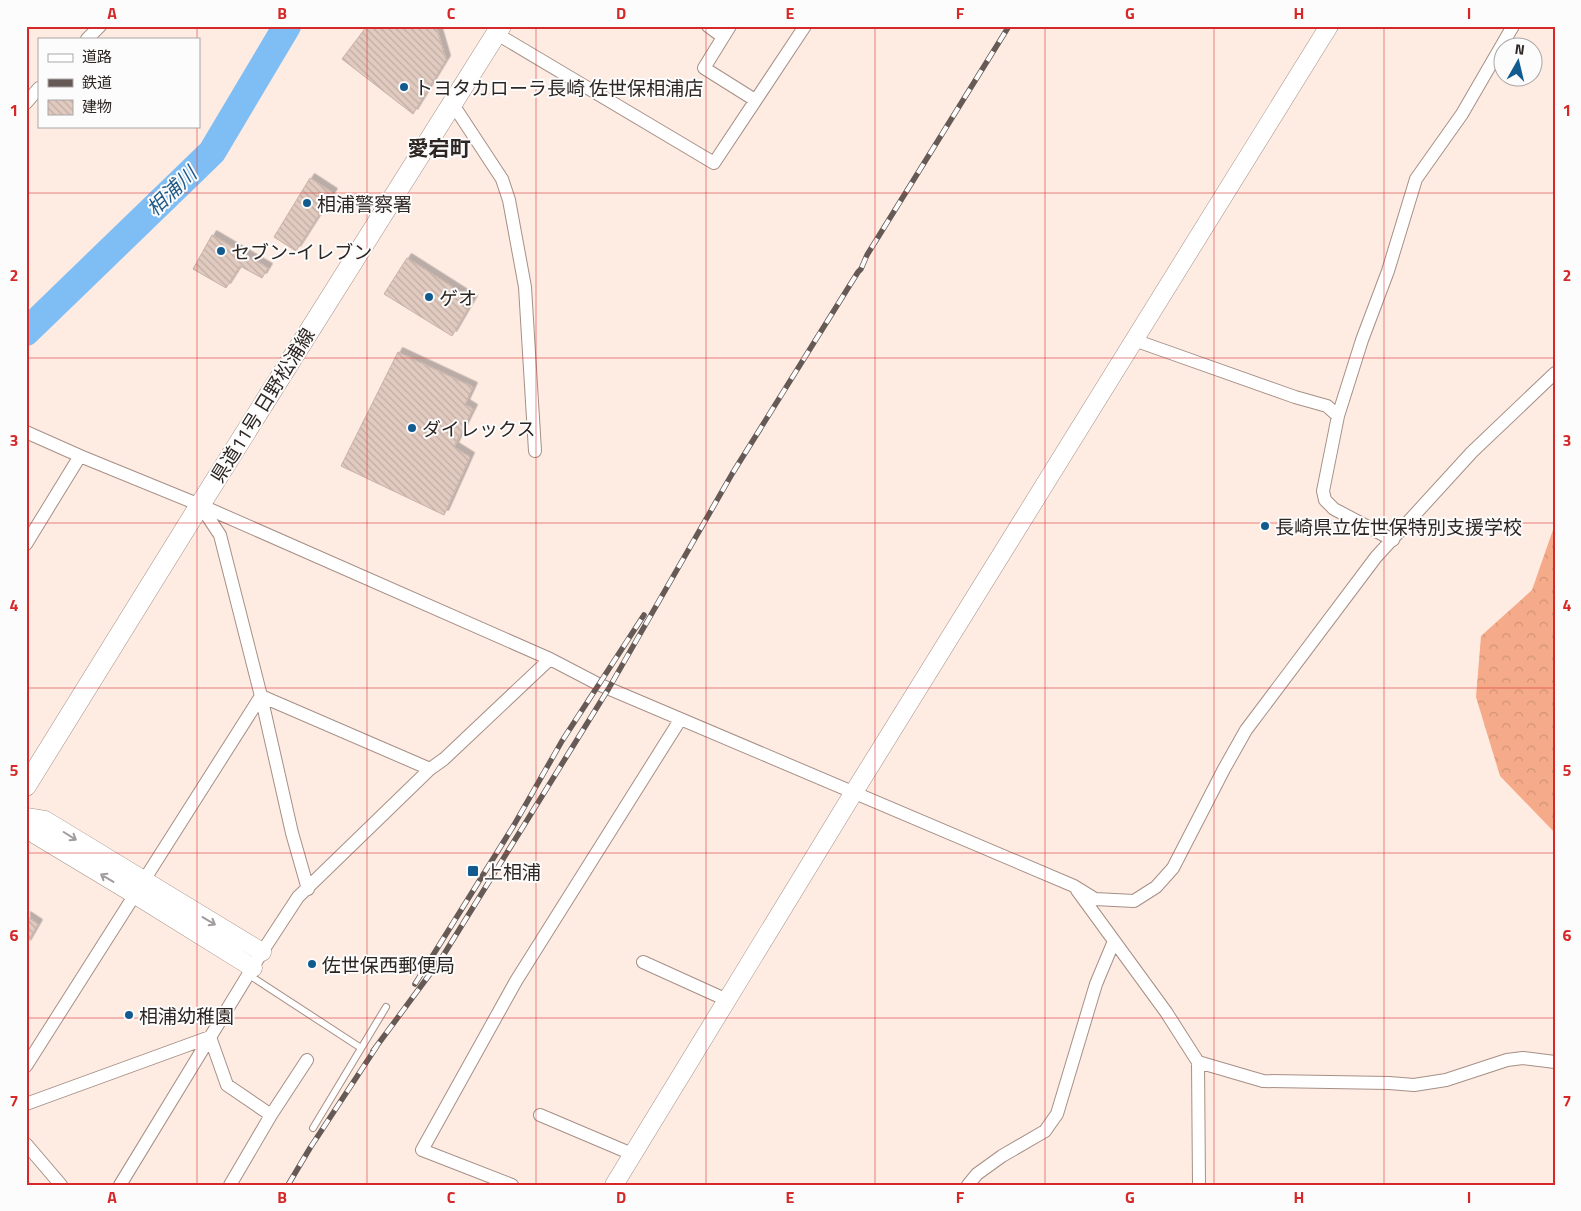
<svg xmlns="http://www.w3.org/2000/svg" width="1581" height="1211" font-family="'Titillium Web','Noto Sans JP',sans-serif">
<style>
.forest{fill:url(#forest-crowns)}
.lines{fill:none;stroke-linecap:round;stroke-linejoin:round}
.river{stroke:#7fbef5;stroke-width:28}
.building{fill:url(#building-back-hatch);stroke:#c9b2a8;filter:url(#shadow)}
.lane-casing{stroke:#a69086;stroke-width:8}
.street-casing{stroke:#a69086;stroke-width:14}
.secondary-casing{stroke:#a69086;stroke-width:19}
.primary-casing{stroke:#a69086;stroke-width:21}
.lane{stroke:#fff;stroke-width:6}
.street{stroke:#fff;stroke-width:12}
.secondary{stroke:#fff;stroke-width:18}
.primary{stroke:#fff;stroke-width:20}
.rail-casing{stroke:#655a55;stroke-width:5.5}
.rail{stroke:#fcfcfc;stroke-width:4;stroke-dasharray:11;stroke-linecap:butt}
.oneway{stroke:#a19d9c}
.grid{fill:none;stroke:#d62828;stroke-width:1;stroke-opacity:0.55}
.poi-dot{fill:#115b8f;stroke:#fcfcfc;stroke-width:2}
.labels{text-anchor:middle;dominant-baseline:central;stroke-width:4;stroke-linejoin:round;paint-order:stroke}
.poi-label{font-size:19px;fill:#2e2622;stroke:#fcfcfc;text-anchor:start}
.street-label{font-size:19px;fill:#2e2622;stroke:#fcfcfc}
.water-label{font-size:20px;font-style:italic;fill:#225c89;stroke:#fcfcfc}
.quarter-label{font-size:21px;font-weight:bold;fill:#2e2622;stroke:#fcfcfc}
.neatline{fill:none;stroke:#d62828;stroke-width:2}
.grid-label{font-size:16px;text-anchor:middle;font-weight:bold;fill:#d62828}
</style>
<defs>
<pattern id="forest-crowns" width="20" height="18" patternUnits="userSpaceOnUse" patternTransform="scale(1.25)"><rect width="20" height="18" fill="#f5ab89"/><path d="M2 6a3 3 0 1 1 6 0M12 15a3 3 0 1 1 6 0" fill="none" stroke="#d29376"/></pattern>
<pattern id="building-back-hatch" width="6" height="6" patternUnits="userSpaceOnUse" patternTransform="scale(1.25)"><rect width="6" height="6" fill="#e1cabf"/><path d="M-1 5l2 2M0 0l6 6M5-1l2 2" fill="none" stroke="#c1ada4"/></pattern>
<filter id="shadow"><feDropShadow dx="4.5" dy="-4.5" stdDeviation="0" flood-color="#0004"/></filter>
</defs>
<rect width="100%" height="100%" fill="#feebe2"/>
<!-- forest -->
<path class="forest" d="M 1555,524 L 1555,833 L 1500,776 L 1476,697 L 1481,636 L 1532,590 Z"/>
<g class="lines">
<!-- river -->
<path class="river" d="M 26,332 L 212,152 L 287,26"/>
</g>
<!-- building -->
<path class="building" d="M 367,26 L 436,26 L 446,60 L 413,114 L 342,59 Z
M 310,178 L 333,193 L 296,251 L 274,237 Z
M 212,235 L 268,268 L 262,278 L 240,266 L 226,288 L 193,269 Z
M 407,258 L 473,300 L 452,336 L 384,294 Z
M 398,352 L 473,387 L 465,404 L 473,409 L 454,447 L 470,457 L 444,515 L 341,466 Z
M 26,916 L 38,924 L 26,945 Z"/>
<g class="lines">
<!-- lane casing -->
<g class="lane-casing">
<path id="lane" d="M 249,975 L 361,1048
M 313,1128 L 386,1007"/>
</g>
<!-- street casing -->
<g class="street-casing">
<path id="street" d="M 708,26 L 723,37
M 730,26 L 704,68 L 755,100
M 497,34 L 714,163 L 805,26
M 87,39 L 100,26
M 26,103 L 39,88
M 452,103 L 502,179 L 509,200 L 525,287 L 535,451
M 1134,340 L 1295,397 L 1327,406 L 1338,416
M 26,432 L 80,456 L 200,505 L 550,659 L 598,684 L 1074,886 L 1095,899 L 1134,901 L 1156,887 L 1173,868 L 1224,769 L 1246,730 L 1376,557 L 1472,452 L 1555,373
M 200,505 L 220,535 L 261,696 L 292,833 L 308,889
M 1393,540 L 1334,509 L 1325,500 L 1323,491 L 1338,416 L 1362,340 L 1388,271 L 1416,179 L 1462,114 L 1513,26
M 26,544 L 80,456
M 261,696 L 430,769
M 1077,890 L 1166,1012 L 1198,1062 L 1199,1185
M 643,962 L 727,1000
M 210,1037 L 227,1085 L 271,1115 L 307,1060
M 1198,1062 L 1263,1081 L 1389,1083 L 1414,1085 L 1446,1080 L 1507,1060 L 1523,1058 L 1555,1062
M 26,1066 L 261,696
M 26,1104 L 210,1037
M 540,1115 L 632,1154
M 26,1144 L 61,1185
M 120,1185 L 262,952 L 298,897 L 430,769 L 444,759 L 550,659
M 230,1185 L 271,1115
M 512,1185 L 422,1150 L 516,981 L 680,720
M 968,1185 L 977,1174 L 1002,1156 L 1045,1131 L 1057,1114 L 1096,984 L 1114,941"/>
</g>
<!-- secondary casing -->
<g class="secondary-casing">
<path id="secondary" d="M 26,817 L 45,820 L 262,952
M 26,827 L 36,835 L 134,894 L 253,968
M 614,1185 L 854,792 L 1329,26"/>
</g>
<!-- primary casing -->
<g class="primary-casing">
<path id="primary" d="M 26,786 L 200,505 L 501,26"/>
</g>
<!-- lane -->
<use href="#lane" class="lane"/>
<!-- street -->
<use href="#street" class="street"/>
<!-- secondary -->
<use href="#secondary" class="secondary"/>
<!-- primary -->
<use href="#primary" class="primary"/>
<!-- rail casing -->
<g class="rail-casing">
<path id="rail" d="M 415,984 L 514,825 L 562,741 L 644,615
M 373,1051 L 441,959 L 609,688 L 732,474 L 858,272 L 861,269 L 867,255 L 1009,26
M 288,1185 L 310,1148 L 377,1046"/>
</g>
<!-- rail -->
<use href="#rail" class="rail"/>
</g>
<!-- one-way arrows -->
<defs><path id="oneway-shaft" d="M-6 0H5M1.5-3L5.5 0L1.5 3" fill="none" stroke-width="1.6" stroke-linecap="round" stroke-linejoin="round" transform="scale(1.25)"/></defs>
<g class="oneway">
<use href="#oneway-shaft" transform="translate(70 836) rotate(32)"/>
<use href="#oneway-shaft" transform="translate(107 878) rotate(-149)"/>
<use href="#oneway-shaft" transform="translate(209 921) rotate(31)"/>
</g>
<!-- grid -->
<path class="grid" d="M 197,26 L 197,39M 367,26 L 367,1185M 536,26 L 536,1185M 706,26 L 706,1185M 875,26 L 875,1185M 1045,26 L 1045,1185M 1214,26 L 1214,1185M 1384,26 L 1384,1185M 197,126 L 197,1185M 26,193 L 1555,193M 26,358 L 1555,358M 26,523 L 1555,523M 26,688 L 1555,688M 26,853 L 1555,853M 26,1018 L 1555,1018"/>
<!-- markers -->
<g class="poi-dot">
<circle cx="404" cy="87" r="5"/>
<circle cx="307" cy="203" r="5"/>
<circle cx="221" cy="251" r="5"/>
<circle cx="429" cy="297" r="5"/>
<circle cx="412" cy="428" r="5"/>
<circle cx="1265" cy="526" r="5"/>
<rect x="467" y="865" width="12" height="12" rx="2.5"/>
<circle cx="312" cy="964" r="5"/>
<circle cx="129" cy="1015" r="5"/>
</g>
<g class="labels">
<!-- poi labels -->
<g class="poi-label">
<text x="414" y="87">トヨタカローラ長崎 佐世保相浦店</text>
<text x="317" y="203">相浦警察署</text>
<text x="231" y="251">セブン-イレブン</text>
<text x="439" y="297">ゲオ</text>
<text x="422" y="428">ダイレックス</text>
<text x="1275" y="526">長崎県立佐世保特別支援学校</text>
<text x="484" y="871">上相浦</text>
<text x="322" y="964">佐世保西郵便局</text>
<text x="139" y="1015">相浦幼稚園</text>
</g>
<!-- street labels -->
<g class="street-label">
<text transform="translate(262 405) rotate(-58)">県道11号 日野松浦線</text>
</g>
<!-- water labels -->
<g class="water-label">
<text transform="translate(171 191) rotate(-44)">相浦川</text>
</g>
<!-- quarter labels -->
<g class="quarter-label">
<text x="439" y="148">愛宕町</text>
</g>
</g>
<!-- border -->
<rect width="1581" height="1211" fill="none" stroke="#fcfcfc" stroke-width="55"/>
<!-- legend -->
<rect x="38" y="38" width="162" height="90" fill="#fcfcfc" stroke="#aaa6a5"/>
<rect x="48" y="54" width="25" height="8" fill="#ffffff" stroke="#aaa6a5"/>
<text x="82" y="62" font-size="15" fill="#2e2622">道路</text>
<rect x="48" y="79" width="25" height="8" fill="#655a55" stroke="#aaa6a5"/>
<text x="82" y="88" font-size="15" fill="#2e2622">鉄道</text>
<rect x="48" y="100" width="25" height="15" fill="url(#building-back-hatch)" stroke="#aaa6a5"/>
<text x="82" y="112" font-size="15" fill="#2e2622">建物</text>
<!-- north arrow -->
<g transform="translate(1518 62) rotate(8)"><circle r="24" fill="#fcfcfc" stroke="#aaa6a5"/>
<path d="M0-4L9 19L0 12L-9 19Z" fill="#115b8f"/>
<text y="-8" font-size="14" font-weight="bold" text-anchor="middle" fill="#2e2622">N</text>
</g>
<rect x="28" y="28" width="1526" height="1156" class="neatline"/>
<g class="grid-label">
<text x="112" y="19">A</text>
<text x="282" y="19">B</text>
<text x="451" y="19">C</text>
<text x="621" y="19">D</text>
<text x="790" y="19">E</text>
<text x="960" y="19">F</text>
<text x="1130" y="19">G</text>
<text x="1299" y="19">H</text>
<text x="1469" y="19">I</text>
<text x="14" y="116">1</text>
<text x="1567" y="116">1</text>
<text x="14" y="281">2</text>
<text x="1567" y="281">2</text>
<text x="14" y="446">3</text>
<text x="1567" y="446">3</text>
<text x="14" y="611">4</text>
<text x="1567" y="611">4</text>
<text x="14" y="776">5</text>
<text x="1567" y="776">5</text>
<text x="14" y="941">6</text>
<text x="1567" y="941">6</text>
<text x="14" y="1107">7</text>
<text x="1567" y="1107">7</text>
<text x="112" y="1203">A</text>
<text x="282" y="1203">B</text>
<text x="451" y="1203">C</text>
<text x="621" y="1203">D</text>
<text x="790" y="1203">E</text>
<text x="960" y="1203">F</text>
<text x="1130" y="1203">G</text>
<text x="1299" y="1203">H</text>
<text x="1469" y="1203">I</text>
</g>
</svg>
